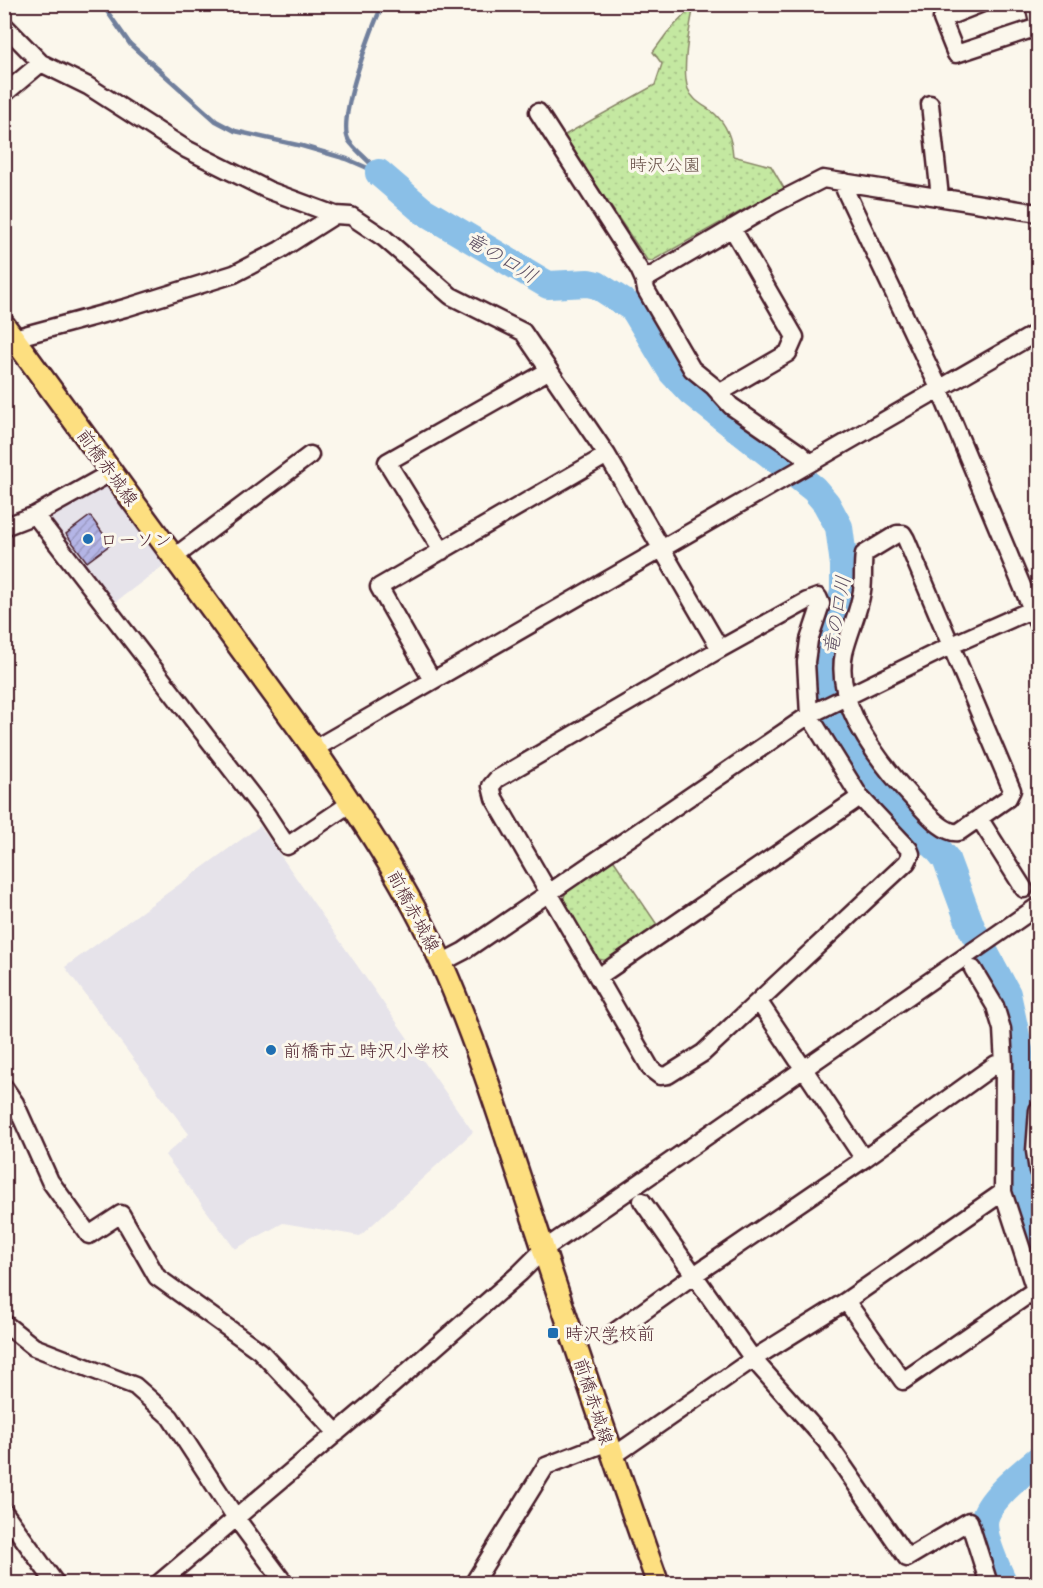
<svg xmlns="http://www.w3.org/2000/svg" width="1043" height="1588" font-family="Delius,'Klee One',sans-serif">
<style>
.built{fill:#e6e3ea}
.park{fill:url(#park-dots);stroke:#878466;stroke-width:1.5}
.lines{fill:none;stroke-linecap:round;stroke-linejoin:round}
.stream{stroke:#707f9c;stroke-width:4.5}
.river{stroke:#8abfe7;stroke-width:28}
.building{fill:url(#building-hatch);stroke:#4a1f2b;stroke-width:1.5}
.minor-casing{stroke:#4a1f2b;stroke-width:21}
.major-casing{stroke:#4a1f2b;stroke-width:26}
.minor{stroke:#fbf7ec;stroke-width:16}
.major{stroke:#fddf80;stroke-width:21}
.poi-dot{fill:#1f6fb2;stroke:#fbf7ec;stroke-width:2}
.labels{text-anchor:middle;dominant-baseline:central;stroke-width:6;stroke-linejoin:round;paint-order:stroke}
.park-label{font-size:18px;fill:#685148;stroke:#fbf7ec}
.street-label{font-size:18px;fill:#4a1f2b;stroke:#fbf7ec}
.poi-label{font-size:18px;fill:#4a1f2b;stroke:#fbf7ec;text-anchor:start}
.water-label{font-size:20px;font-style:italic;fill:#5d4f63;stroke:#fbf7ec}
</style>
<defs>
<pattern id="park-dots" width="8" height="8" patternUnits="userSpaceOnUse" patternTransform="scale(1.5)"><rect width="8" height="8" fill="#c4e8a1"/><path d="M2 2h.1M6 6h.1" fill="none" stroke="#aac78b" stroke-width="1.8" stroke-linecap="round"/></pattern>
<pattern id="building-hatch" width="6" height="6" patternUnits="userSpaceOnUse" patternTransform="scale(1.5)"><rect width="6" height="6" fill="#b4b5e6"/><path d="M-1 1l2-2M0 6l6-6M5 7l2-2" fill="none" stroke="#9c9bc5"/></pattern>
</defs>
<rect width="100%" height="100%" fill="#fbf7ec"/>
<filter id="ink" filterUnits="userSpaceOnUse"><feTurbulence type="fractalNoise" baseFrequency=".0167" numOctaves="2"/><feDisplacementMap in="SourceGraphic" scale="12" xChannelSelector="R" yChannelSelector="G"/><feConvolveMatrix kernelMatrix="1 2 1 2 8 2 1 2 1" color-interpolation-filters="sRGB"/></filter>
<g filter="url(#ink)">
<!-- built -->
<path class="built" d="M 98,486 L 111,487 L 166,561 L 163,566 L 114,603 L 106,602 L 47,523 L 48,515 Z
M 260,826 L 473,1132 L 360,1236 L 283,1223 L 235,1249 L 165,1155 L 189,1134 L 65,967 Z"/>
<!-- park -->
<path class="park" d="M 694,5 C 690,26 681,69 688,89 C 693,102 706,106 715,114 C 727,125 732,140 733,156 L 771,166 L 785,190 L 754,208 L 750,206 L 652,261 L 647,260 L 563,136 L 655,85 L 662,64 L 653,52 L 667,33 Z
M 612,858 L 658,926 L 608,961 L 598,959 L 563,901 L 566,891 Z"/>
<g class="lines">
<!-- stream -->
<path class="stream" d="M 102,4 L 130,44 L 216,121 L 235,131 L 302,146 L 347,159 L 379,173
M 377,171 C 369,160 357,152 349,141 C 336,121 372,26 383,4"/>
<!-- river -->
<path class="river" d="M 379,173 L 422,210 L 548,285 L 588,283 L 597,285 L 634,309 L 672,372 L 691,392 L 814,489 L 826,503 L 839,527 L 844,565 L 844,592 L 827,653 L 826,689 L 831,719 L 850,749 L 897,812 L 936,847 L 946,859 L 972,929 L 1007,994 L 1021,1059 L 1023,1083 L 1018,1146 L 1038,1244
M 1004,1584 C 997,1568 980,1535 985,1517 C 991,1498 1023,1472 1038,1460"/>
</g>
<!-- building -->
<path class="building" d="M 90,516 L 111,544 L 87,562 L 66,534 Z"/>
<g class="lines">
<!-- minor casing -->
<g class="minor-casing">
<path id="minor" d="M 980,4 L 942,19 L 956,54 L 1038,27
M 1034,4 L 1038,22
M 4,25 L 41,63 L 88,86 L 186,149 L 268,190 L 335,215
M 4,94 L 41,63
M 930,104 L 940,197
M 538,112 L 639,269 L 644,280 L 646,290 L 692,369 L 713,386 L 731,406 L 799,453 L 809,462
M 845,182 L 845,190 L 939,388 L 1038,624
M 644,280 L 772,205 L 823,179 L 1038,213
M 14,338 L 125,308 L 234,274 L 280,250 L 335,215 L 351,216 L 384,238 L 451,296 L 523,332 L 607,455 L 720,649
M 719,393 L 788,353 L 795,337 L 732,228
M 35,515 L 266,814 L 287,846 L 351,803
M 4,527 L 35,515 L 112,472
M 897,534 L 903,534 L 906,539 L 1012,790 L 1008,798 L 959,832 C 944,835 926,812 916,802 C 882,766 833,706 844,653 C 849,632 859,612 862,591 C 864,579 862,566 864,554 Z
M 442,551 L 387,462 L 548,371
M 173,558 L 310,455
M 818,597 L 821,604 L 809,640 L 806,662 L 809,715 L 860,797 L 909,849 L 911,854 L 907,862 L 703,1053 L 668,1075 L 660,1076 L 651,1069 L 494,798 L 491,786 L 497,779 L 720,649 L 807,601 Z
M 432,680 L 379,587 L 607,455
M 314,749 L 1038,332
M 979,818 L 1024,889
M 441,963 L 464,951 L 809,715 L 952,645 L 1038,607
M 973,969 L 995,1006 L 1002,1029 L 1004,1064 L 1003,1192 L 1038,1299
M 598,977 L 860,797
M 759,1002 L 864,1159
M 4,1087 L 15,1103 L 50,1181 L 89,1235 L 121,1214 L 157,1277 L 260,1351 L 337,1433
M 1038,1110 L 1035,1151 L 1038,1171
M 846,1301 L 903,1381 L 1038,1288
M 4,1323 L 34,1347 L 135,1386 L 170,1417 L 236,1518 L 285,1584
M 609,1336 L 694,1275 L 642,1201
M 612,1457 L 753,1359 L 846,1301 L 1003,1192
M 4,1512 L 56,1584
M 158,1584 L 373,1402 L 520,1273 L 543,1250 L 1038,906
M 473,1584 L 546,1466 L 608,1442
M 989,1584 L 969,1521 L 907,1558 L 826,1441 L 753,1359 L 694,1275 L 864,1159 L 996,1064 L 1004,1064"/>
</g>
<!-- major casing -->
<g class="major-casing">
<path id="major" d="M 4,325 L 314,749 C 361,817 408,888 442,964 C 480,1050 507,1141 537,1230 C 576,1348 616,1466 658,1584"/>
</g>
<!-- minor -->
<use href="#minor" class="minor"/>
<!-- major -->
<use href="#major" class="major"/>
</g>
</g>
<!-- markers -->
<g class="poi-dot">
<circle cx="88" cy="539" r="6"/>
<circle cx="271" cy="1050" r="6"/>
<rect x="547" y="1327" width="12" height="12" rx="3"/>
</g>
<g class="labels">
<!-- park labels -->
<g class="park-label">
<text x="665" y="164">時沢公園</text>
</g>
<!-- street labels -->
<g class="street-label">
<text transform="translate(108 467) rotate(54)">前橋赤城線</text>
<text transform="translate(414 911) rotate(62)">前橋赤城線</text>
<text transform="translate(594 1401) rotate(72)">前橋赤城線</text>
</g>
<!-- poi labels -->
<g class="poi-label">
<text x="100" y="539">ローソン</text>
<text x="283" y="1050">前橋市立 時沢小学校</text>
<text x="565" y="1333">時沢学校前</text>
</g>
<!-- water labels -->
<g class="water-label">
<text transform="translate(502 257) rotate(31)">竜の口川</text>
<text transform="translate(836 615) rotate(-80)">竜の口川</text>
</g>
</g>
<!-- margin -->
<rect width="1043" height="1588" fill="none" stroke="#fbf7ec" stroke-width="24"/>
<rect x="12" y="12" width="1019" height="1564" fill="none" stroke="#4a1f2b" stroke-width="2" filter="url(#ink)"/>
</svg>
